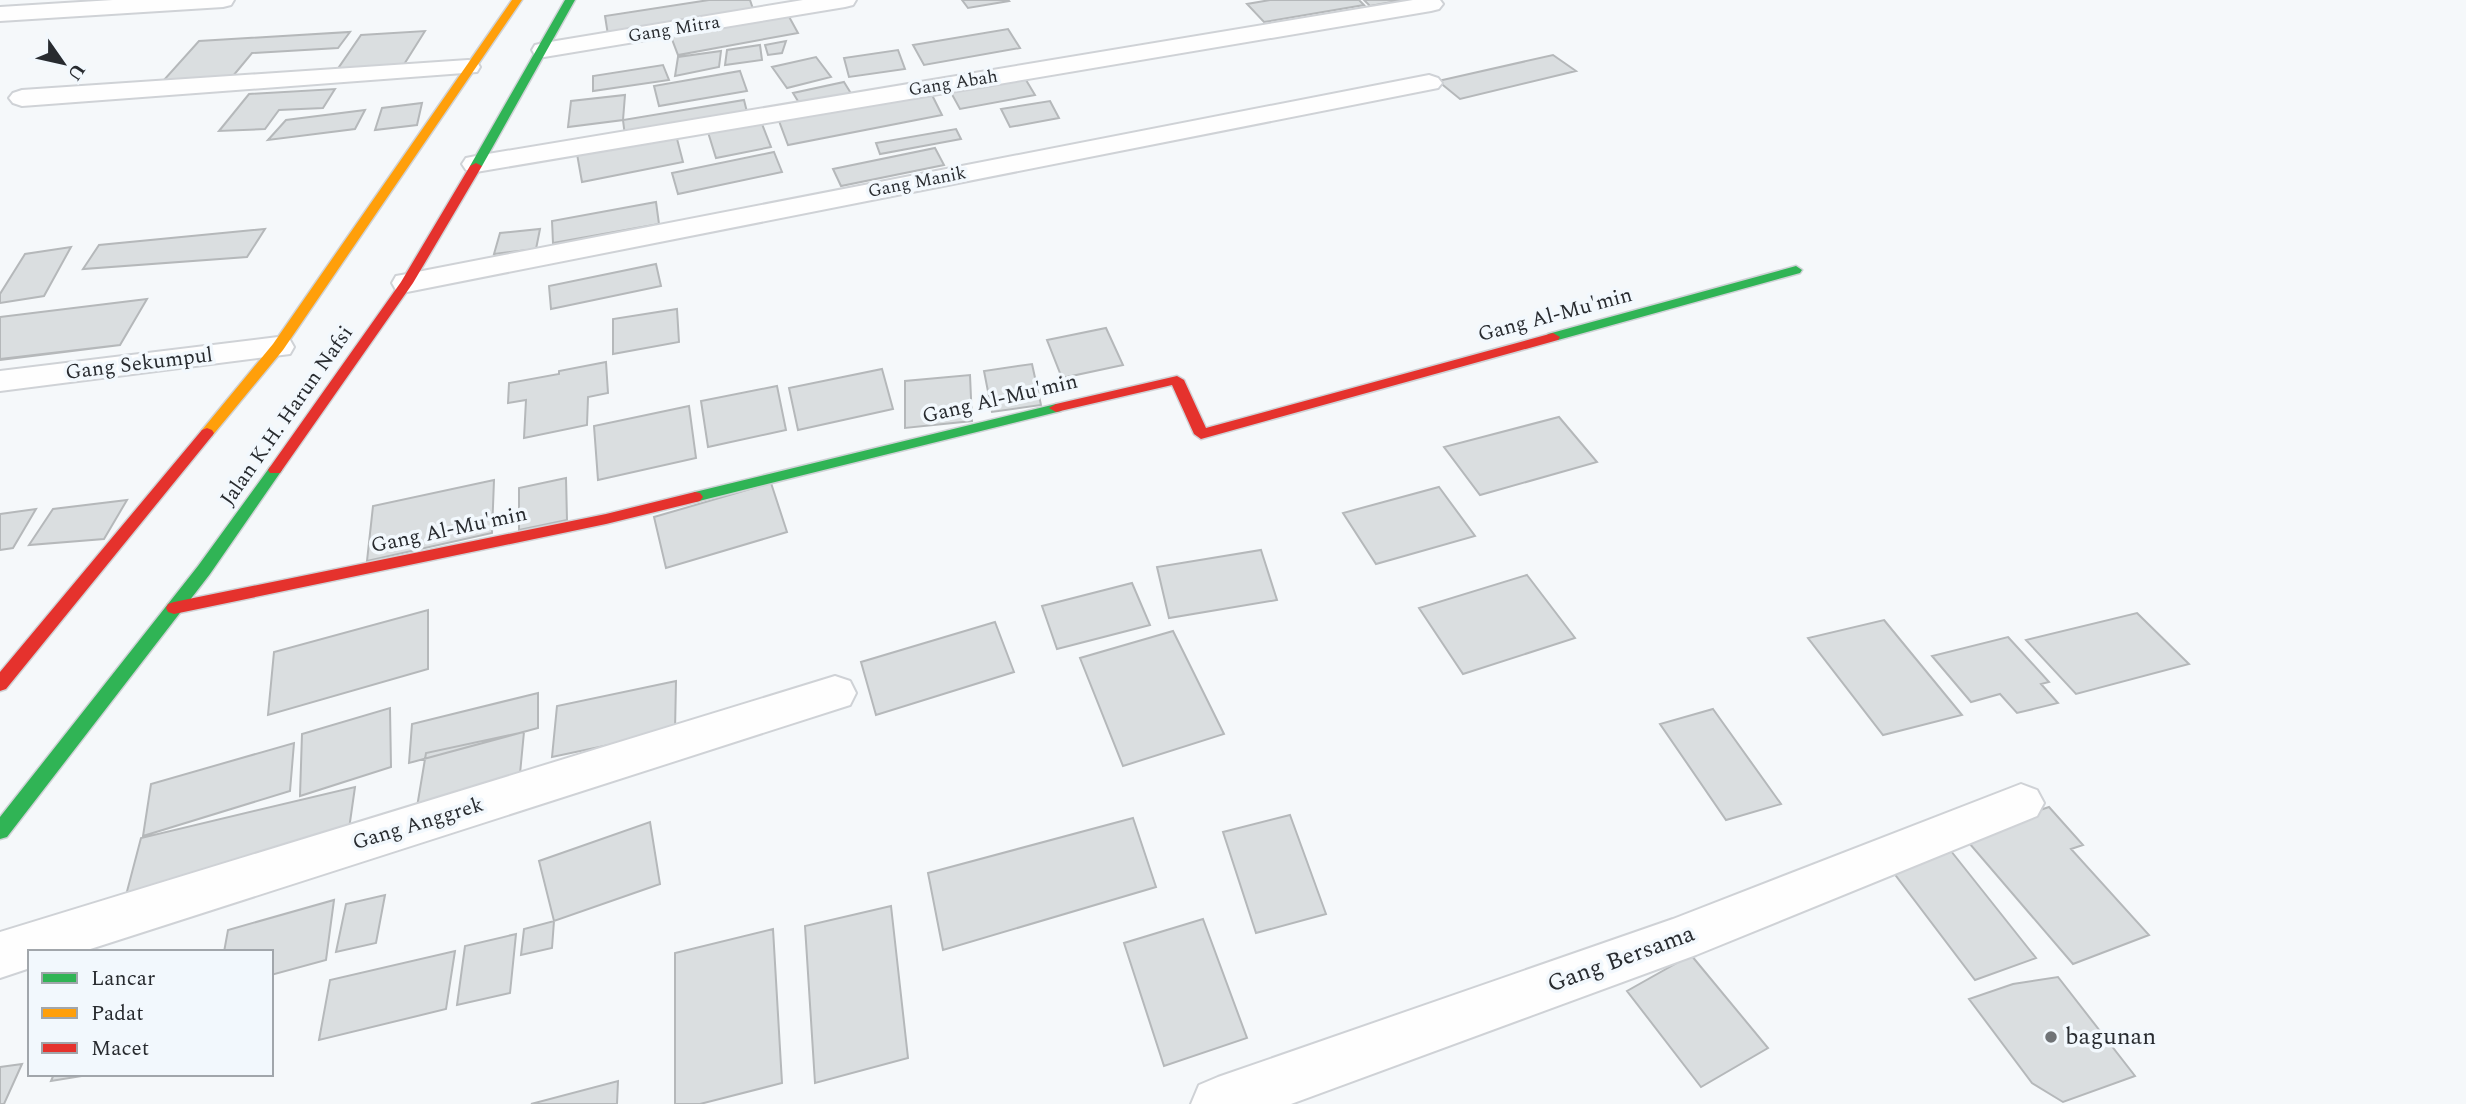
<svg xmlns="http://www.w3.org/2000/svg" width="2466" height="1104" font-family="Spectral,serif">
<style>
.building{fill:#dadee0;stroke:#b5b8ba;stroke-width:2}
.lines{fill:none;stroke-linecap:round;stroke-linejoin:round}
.street-casing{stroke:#cfd2d6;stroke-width:4}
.fast-casing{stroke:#cfd2d6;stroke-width:3}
.slow-casing{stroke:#cfd2d6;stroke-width:3}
.jam-casing{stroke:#cfd2d6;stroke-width:3}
.street{fill:#fefefe;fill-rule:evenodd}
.fast{fill:#30b455;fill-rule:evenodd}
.slow{fill:#ff9f0a;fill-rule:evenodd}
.jam{fill:#e5322d;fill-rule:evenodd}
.poi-dot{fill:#707376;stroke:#f2f8fd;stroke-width:2.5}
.labels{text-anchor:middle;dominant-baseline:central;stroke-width:7;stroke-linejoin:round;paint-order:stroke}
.far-street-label{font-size:18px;fill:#282b2f;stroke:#f2f8fd}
.street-label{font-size:21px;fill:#282b2f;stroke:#f2f8fd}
.near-street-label{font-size:24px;fill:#282b2f;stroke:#f2f8fd}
.near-poi-label{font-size:24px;fill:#282b2f;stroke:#f2f8fd;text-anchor:start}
</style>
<rect width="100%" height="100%" fill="#f5f8fa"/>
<!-- building -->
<path class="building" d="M 709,0 L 750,0 L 754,12 L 608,35 L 605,16 Z
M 962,0 L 1008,0 L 1009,1 L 968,8 Z
M 1270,0 L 1359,0 L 1364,5 L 1264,22 L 1247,4 Z
M 1364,0 L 1403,0 L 1370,6 Z
M 787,13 L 798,33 L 678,55 L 670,34 Z
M 1008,29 L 1020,48 L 924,65 L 913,45 Z
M 425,31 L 403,66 L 337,70 L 361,35 Z
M 350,32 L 338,48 L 252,53 L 233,76 L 163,81 L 199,41 Z
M 786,41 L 782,53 L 768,55 L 765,45 Z
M 760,45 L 762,60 L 725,65 L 727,50 Z
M 898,50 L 905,69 L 849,77 L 844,58 Z
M 721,51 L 719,67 L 675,76 L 678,57 Z
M 1553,55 L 1576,71 L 1460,99 L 1438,81 Z
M 816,57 L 831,77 L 787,88 L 772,67 Z
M 663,65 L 669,80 L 593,91 L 593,76 Z
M 740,71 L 747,91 L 659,106 L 654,86 Z
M 1023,75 L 1035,95 L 960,109 L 949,89 Z
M 844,82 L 852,95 L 801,106 L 793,93 Z
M 335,89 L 323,108 L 279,110 L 265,129 L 219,131 L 249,94 Z
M 931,93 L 942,115 L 788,145 L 779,121 Z
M 625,95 L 623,120 L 568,127 L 571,101 Z
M 744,100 L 748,116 L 625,136 L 623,120 Z
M 1050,101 L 1059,118 L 1010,127 L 1001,109 Z
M 422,103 L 417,125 L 375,130 L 382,108 Z
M 365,110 L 355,129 L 268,140 L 286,120 Z
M 760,119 L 771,147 L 716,158 L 707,129 Z
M 956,129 L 961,139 L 880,154 L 876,143 Z
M 676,135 L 683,162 L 582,182 L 577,154 Z
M 935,148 L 944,165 L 841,186 L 833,169 Z
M 774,152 L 782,172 L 678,194 L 672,173 Z
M 656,202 L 659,224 L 553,243 L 552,221 Z
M 265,229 L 247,257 L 83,269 L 99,245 Z
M 540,229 L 536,249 L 494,254 L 500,233 Z
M 71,247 L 44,296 L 0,303 L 0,294 L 25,254 Z
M 656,264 L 661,286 L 551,309 L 549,286 Z
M 147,299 L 120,345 L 0,359 L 0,317 Z
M 147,299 L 120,345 L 0,360 L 0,317 Z
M 677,309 L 679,342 L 613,354 L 613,319 Z
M 1106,328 L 1123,365 L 1062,378 L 1047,340 Z
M 606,362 L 608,393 L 588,397 L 587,425 L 524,438 L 526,400 L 508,403 L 509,383 L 559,374 L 559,371 Z
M 1032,364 L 1041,405 L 992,412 L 984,371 Z
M 882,369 L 893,409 L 798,430 L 789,388 Z
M 970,375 L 972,421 L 905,428 L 905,381 Z
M 777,386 L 786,430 L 708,447 L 701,401 Z
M 689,406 L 696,458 L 598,480 L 594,426 Z
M 1559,417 L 1597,462 L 1480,495 L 1444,447 Z
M 566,478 L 567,520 L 519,530 L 519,488 Z
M 494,480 L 492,533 L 367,561 L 373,506 Z
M 771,483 L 787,532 L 666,568 L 654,517 Z
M 1439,487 L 1475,536 L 1376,564 L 1343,513 Z
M 127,500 L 104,539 L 29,545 L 53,509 Z
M 36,509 L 13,548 L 0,550 L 0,514 Z
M 1261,550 L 1277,600 L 1169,618 L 1157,567 Z
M 1527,575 L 1575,638 L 1463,674 L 1419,608 Z
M 1132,583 L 1150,625 L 1057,649 L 1042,606 Z
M 428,610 L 428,669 L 268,715 L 274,652 Z
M 2137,613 L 2189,664 L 2076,694 L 2026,640 Z
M 1884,620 L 1962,715 L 1883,735 L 1808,638 Z
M 995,622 L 1014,672 L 876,715 L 861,662 Z
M 1173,631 L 1224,734 L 1123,766 L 1080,658 Z
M 2008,637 L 2049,682 L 2041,684 L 2058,703 L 2017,713 L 2000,694 L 1971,702 L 1932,656 Z
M 676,681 L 675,731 L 552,757 L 557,706 Z
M 538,693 L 538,728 L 409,763 L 412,724 Z
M 390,708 L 391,767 L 300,796 L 302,734 Z
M 1713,709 L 1781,804 L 1726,820 L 1660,724 Z
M 524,732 L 519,784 L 417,807 L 426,753 Z
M 294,743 L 290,791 L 143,836 L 151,784 Z
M 355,787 L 347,843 L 125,899 L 141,838 Z
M 2049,807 L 2083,845 L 2071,849 L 2149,935 L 2073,964 L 1963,836 Z
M 1290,815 L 1326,914 L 1256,933 L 1223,832 Z
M 1133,818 L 1156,887 L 943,950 L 928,873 Z
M 650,822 L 660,884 L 554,921 L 539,861 Z
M 1947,846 L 2036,958 L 1975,980 L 1887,864 Z
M 385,895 L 376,943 L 336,952 L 346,904 Z
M 334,900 L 326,960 L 271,975 L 271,952 L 224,952 L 228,930 Z
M 891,906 L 908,1058 L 815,1083 L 805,926 Z
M 1203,919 L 1247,1038 L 1164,1066 L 1124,943 Z
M 554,921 L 552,948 L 521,955 L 524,929 Z
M 773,929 L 782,1083 L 700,1104 L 675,1104 L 675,953 Z
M 516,934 L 510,993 L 457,1005 L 465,946 Z
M 455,951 L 446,1009 L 319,1040 L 330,980 Z
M 1691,955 L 1768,1048 L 1701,1087 L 1627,991 Z
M 2058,977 L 2135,1076 L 2063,1102 L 2032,1083 L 1969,999 L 2013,984 Z
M 22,1064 L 4,1104 L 0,1104 L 0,1067 Z
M 54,1074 L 94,1074 L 51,1081 Z
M 618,1081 L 617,1104 L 531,1104 Z"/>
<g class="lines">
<!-- street casing -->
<g class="street-casing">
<path id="street" d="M 113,0 L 234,0 L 231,5 L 223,7 L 0,21 L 0,7 Z
M 803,0 L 856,0 L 853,5 L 845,7 L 544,57 L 535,55 L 532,50 L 535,45 L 544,43 Z
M 1413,0 L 1440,0 L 1443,4 L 1439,9 L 1431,11 L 476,172 L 466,170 L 462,164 L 466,158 L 476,156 Z
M 468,60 L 477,62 L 480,67 L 477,72 L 22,106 L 13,103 L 9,98 L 13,93 L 22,90 Z
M 1429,75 L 1438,78 L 1442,83 L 1438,88 L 407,292 L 396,290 L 392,283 L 396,276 L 407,274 Z
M 278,337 L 290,340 L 294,347 L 290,354 L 0,391 L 0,371 Z
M 835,676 L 850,681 L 856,693 L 850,705 L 81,952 L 30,952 L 30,968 L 0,978 L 0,932 Z
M 2021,784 L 2037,790 L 2044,803 L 2037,816 L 1696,955 L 1291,1104 L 1191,1104 L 1199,1085 L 1218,1077 L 1673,919 Z"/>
</g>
<!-- fast casing -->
<g class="fast-casing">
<path id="fast" d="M 565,0 L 575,0 L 482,166 L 472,168 L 470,166 Z
M 1796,266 L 1802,270 L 1800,273 L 1558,340 L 1548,340 L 1546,337 L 1548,334 Z
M 1056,404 L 1063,408 L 1061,411 L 695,502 L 687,497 L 695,492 Z
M 275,465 L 282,470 L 210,574 L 7,837 L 0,839 L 0,817 L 198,566 L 270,467 Z"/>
</g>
<!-- slow casing -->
<g class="slow-casing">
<path id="slow" d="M 512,0 L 522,0 L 283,350 L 212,436 L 202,436 L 200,433 L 202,430 L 273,344 Z"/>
</g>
<!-- jam casing -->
<g class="jam-casing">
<path id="jam" d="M 476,163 L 482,166 L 413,283 L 280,473 L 270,473 L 268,470 L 270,467 L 401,282 L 470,166 Z
M 1553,333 L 1560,337 L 1558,340 L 1201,439 L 1194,434 L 1172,385 L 1056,412 L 1049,408 L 1056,404 L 1177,376 L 1184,380 L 1206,428 Z
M 207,428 L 212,430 L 214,433 L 212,436 L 6,689 L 0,691 L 0,672 L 202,430 Z
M 695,492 L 700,493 L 703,497 L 700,501 L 606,524 L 174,614 L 168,612 L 166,608 L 168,604 L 174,602 L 606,514 Z"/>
</g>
<!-- street -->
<use href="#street" class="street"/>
<!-- fast -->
<use href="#fast" class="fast"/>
<!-- slow -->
<use href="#slow" class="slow"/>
<!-- jam -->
<use href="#jam" class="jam"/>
</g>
<!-- markers -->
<circle class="poi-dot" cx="2051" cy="1037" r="7"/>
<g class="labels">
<!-- far-street labels -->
<g class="far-street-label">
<text transform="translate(674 29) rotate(-9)">Gang Mitra</text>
<text transform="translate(953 83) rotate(-9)">Gang Abah</text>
<text transform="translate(917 182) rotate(-11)">Gang Manik</text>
</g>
<!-- street labels -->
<g class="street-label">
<text transform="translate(1555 315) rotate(-15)">Gang Al-Mu'min</text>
<text transform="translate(139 364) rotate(-7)">Gang Sekumpul</text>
<text transform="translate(1000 399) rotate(-13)">Gang Al-Mu'min</text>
<text transform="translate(287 416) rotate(-55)">Jalan K.H. Harun Nafsi</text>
<text transform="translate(449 530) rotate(-12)">Gang Al-Mu'min</text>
<text transform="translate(418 824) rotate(-17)">Gang Anggrek</text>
</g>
<!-- near-street labels -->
<g class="near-street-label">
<text transform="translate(1621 959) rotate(-20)">Gang Bersama</text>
</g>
<!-- near-poi labels -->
<g class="near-poi-label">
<text x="2065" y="1037">bagunan</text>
</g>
</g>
<!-- legend -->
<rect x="28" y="950" width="245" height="126" fill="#f2f8fd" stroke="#a1a6ab" stroke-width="2"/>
<rect x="42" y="973" width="35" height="10" fill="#30b455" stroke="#a1a6ab" stroke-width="2"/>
<text x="91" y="985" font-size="21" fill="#282b2f">Lancar</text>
<rect x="42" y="1008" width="35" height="10" fill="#ff9f0a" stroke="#a1a6ab" stroke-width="2"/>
<text x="91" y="1020" font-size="21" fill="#282b2f">Padat</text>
<rect x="42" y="1043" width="35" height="10" fill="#e5322d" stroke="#a1a6ab" stroke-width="2"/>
<text x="91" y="1055" font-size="21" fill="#282b2f">Macet</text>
<!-- north arrow -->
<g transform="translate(63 63) rotate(124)" stroke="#f2f8fd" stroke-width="5" paint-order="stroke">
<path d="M0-5L12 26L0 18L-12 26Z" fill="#282b2f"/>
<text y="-10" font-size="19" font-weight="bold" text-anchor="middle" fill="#282b2f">U</text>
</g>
</svg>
